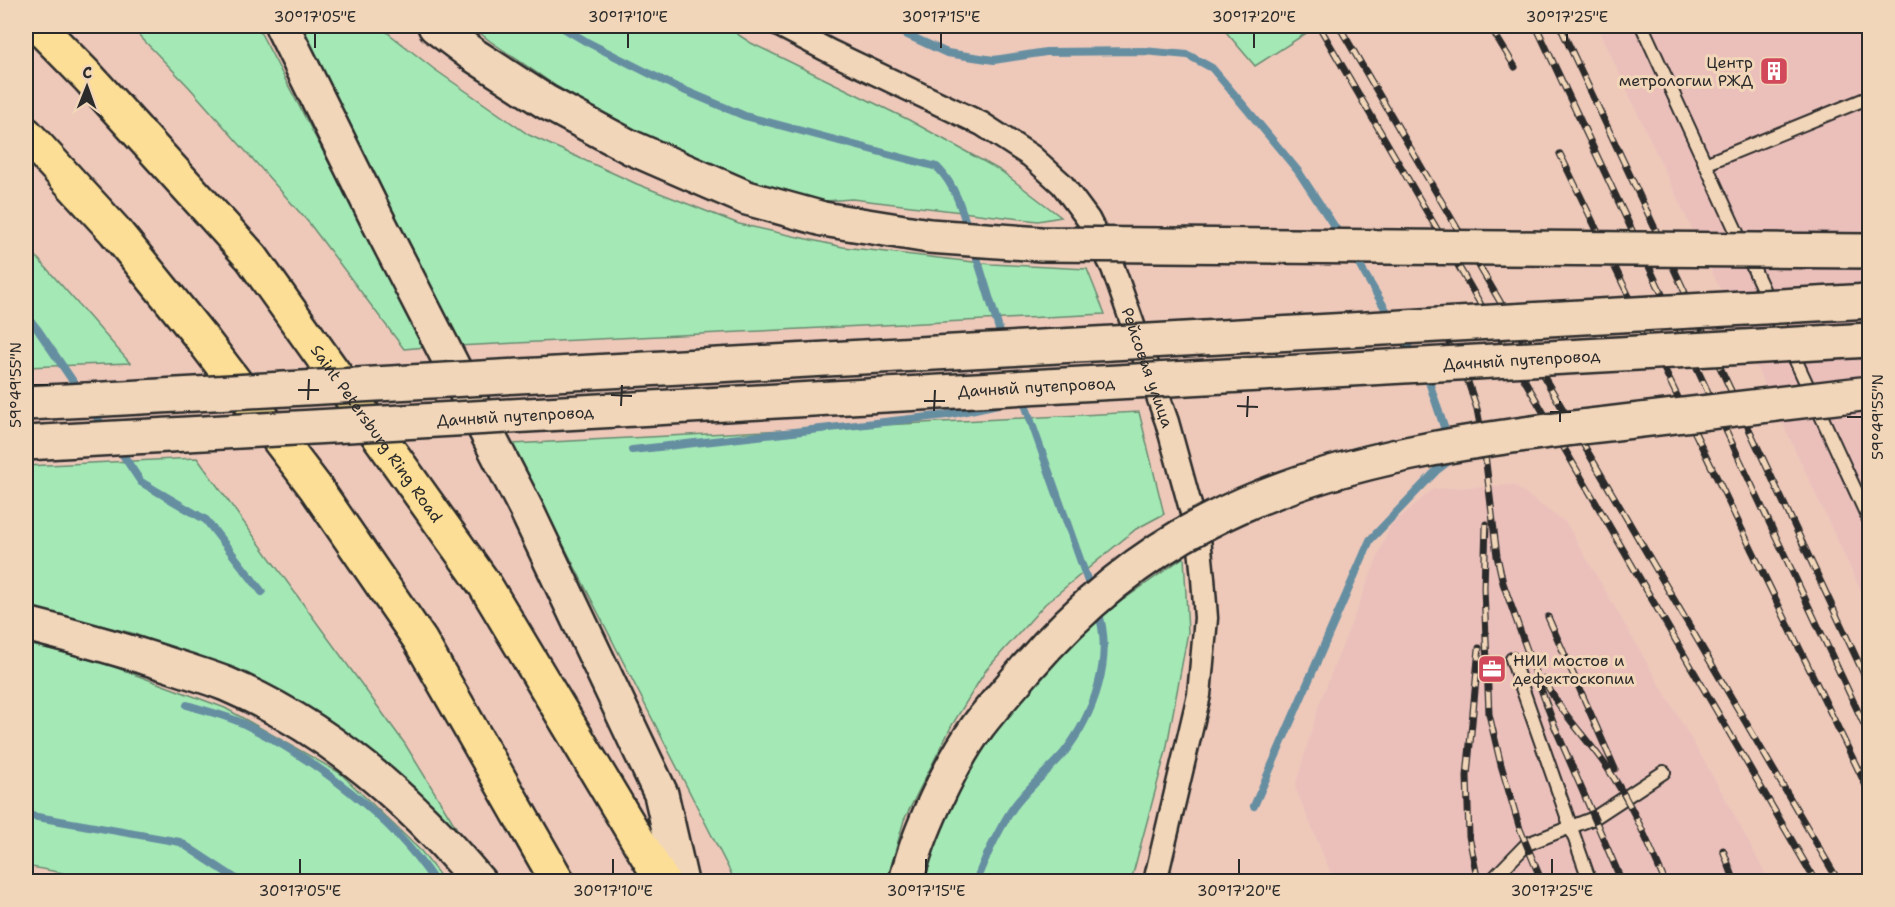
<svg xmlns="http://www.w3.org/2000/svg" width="1895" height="907" font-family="'Shantell Sans',sans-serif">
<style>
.built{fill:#ebc0bb}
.green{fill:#a4e9b5;stroke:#688a70;stroke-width:1.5}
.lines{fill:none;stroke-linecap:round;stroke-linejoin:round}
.stream{stroke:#668ea1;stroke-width:8}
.service-casing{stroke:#2b2b2b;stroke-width:16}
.minor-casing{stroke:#2b2b2b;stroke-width:27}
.secondary-casing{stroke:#2b2b2b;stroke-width:38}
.motorway-casing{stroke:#2b2b2b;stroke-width:38}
.service{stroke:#f2d6b9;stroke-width:12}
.minor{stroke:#f2d6b9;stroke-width:22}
.secondary{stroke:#f2d6b9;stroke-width:33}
.motorway{stroke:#fcde96;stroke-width:33}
.rail-casing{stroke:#2b2b2b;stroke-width:7}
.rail{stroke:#f2d6b9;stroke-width:4.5;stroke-dasharray:14;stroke-linecap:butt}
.secondary-bridge-casing{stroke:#2b2b2b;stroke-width:38;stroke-linecap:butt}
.secondary-bridge{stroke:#f2d6b9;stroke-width:33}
.ticks{fill:none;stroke:#2b2b2b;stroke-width:2}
.labels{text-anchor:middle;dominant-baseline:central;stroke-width:6;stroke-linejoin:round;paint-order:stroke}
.poi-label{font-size:16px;fill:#2b2b2b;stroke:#f2d6b9;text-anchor:end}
.street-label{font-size:16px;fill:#2b2b2b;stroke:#f2d6b9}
.neatline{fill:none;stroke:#2b2b2b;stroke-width:2}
.ticks-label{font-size:15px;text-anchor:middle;fill:#2b2b2b}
</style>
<rect width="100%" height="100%" fill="#eec9ba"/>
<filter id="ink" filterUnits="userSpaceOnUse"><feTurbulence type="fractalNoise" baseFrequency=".0167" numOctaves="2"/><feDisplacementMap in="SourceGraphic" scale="12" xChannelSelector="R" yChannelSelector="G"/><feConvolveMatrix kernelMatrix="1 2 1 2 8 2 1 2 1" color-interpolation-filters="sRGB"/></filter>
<g filter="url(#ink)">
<!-- built -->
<path class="built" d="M 1597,26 L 1869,26 L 1869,608 Z
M 1513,485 L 1566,523 L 1723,794 L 1769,881 L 1334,881 L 1295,787 L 1320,702 L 1390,526 L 1433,489 Z"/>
<!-- green -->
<path class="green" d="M 130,26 L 257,26 L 426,347 L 404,349 L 309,223 L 189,87 Z
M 295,26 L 379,26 L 434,69 L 529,135 L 637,184 L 739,224 L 843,247 L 991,264 L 1087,269 L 1105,314 L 457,346 Z
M 471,26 L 725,26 L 751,43 L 909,120 L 1001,171 L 1061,217 L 1038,221 L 852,199 L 825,201 L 752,184 L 640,135 L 556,86 L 490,41 Z
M 1221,26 L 1304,26 L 1308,32 L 1255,66 Z
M 26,245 L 130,363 L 26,367 Z
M 1139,412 L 1164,514 L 1136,529 L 1045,604 L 986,670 L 952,725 L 904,820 L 887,881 L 735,881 L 512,444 Z
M 197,458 L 405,744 L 470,850 L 249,678 L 132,633 L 26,608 L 26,466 Z
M 1184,557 L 1188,632 L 1166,751 L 1131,881 L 920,882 L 925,862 L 966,770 L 1011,701 L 1079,631 Z
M 26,644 L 90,658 L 225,708 L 340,773 L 421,851 L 444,881 L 82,882 L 63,873 L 26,866 Z"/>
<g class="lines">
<!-- stream -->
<path class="stream" d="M 560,26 L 587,42 L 674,86 L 745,116 L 937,167 C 955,185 962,209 969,233
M 888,26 L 947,53 L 994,60 L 1046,52 L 1143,51 L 1188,55 L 1212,68 L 1250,113 L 1298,171 L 1342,238
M 973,245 L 1003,342
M 1354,256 L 1392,320
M 26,315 L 38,330 L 81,393
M 1400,333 L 1415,359
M 1423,372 L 1429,382 L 1448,439
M 1021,393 L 1092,593
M 90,407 L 106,431
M 117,446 L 141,482 L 206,520 L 262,592
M 632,450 L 947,415 L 998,404
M 187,705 C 205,711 226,715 244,724 C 313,758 393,817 435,882
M 1254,806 L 1370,540 L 1437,470 L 1455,456
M 26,815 L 180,842 L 241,882
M 976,882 C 982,863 1004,819 1016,804 C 1030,786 1048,771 1063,754 C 1094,715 1115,657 1097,608"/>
<!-- service casing -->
<g class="service-casing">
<path id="service" d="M 1642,26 L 1870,522
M 1705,164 L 1870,97
M 1512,659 L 1590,882
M 1490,882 L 1527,844 L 1594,818 L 1664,772"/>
</g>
<!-- minor casing -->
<g class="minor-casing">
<g id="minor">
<path id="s1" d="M 781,26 L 831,52 L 982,124 L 1031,156 L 1062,184 L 1088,219 L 1113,268 L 1167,422 L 1199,538 L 1203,578 L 1206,618 L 1199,695 L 1155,882"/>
</g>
</g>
<!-- secondary casing -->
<g class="secondary-casing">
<path id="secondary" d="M 282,26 L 377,219 L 526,509 L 661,794 L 681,882
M 435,26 L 472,54 L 546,102 L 630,147 L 747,198 L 823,219
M 26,403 L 87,400
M 26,624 C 77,637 128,651 179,668 C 194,673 211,678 226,684 C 327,727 409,798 479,882
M 906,882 C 917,835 950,764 978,726 C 993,706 1010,688 1026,669"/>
</g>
<!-- motorway casing -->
<g class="motorway-casing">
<g id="motorway">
<path id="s2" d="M 38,26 L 89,78 L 252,258 L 485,585 L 663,882"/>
<path d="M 26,134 L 115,231 L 203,340 L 315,487 L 420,640 L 558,882"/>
</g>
</g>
<!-- service -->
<use href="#service" class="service"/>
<!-- minor -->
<use href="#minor" class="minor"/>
<!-- secondary -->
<use href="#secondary" class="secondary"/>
<!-- motorway -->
<use href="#motorway" class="motorway"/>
<!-- rail casing -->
<g class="rail-casing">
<path id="rail" d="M 1319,26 L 1816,882
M 1339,26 L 1839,882
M 1490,26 L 1515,67
M 1536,26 L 1870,737
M 1560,26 L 1870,687
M 1560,154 L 1870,794
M 1449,345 L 1467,379 L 1477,409 L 1484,446 L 1497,556 L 1503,583 L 1554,725 L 1622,882
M 1486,524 L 1484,588 L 1489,714 L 1501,765 L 1520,829 L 1542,882
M 1548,617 L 1615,769
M 1544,679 C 1559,711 1586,737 1606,766 C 1631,802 1648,842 1665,882
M 1723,850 L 1735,882
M 1478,882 L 1469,836 L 1467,776 L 1479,648"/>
</g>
<!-- rail -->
<use href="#rail" class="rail"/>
<!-- secondary-bridge casing -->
<g class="secondary-bridge-casing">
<g id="secondary-bridge">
<path d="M 823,219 L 929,236 L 1041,244 L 1870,251"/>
<path d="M 87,400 L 1870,301"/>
<path id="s3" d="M 26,443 L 1870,340"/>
<path d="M 1026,669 C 1077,610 1137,558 1207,522 C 1333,456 1484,438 1624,422 C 1706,413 1788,403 1870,393"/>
</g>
</g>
<!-- secondary-bridge -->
<use href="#secondary-bridge" class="secondary-bridge"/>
</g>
</g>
<!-- ticks -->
<path class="ticks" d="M 315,48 L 315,33M 628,48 L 628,33M 941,48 L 941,33M 1254,48 L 1254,33M 1567,48 L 1567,33M 33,385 L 48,385M 298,390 L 319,390M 611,395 L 632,396M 308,400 L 309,379M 924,401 L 945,401M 621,406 L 622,385M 1237,406 L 1258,407M 934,411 L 935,390M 1550,412 L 1571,412M 1247,417 L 1248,396M 1847,417 L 1862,417M 1560,422 L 1560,401M 300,874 L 300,859M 613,874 L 613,859M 926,874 L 926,859M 1239,874 L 1239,859M 1552,874 L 1552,859"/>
<!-- icons -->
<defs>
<g id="building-square" transform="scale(1.5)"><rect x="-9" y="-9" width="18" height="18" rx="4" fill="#d1495b" stroke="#f2d6b9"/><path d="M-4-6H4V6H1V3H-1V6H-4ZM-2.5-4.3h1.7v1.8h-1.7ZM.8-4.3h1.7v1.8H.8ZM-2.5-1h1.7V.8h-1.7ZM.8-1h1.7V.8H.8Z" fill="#fff"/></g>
<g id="office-square" transform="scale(1.5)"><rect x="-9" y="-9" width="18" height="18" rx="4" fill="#d1495b" stroke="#f2d6b9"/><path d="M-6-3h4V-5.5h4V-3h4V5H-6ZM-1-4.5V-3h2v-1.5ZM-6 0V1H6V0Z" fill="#fff"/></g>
</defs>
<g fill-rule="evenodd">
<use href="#building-square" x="1774" y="71"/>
<use href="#office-square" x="1492" y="669"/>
</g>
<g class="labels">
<!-- poi labels -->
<g class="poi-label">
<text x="1753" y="62">Центр<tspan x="1753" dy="18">метрологии РЖД</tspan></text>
<text x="1513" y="660" text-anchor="start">НИИ мостов и<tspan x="1513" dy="18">дефектоскопии</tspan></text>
</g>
<!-- street labels -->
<g class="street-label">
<text stroke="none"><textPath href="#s3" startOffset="1498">Дачный путепровод</textPath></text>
<text stroke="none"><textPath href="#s1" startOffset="528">Рейсовая улица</textPath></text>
<text stroke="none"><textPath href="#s3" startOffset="1012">Дачный путепровод</textPath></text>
<text stroke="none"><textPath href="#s3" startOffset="490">Дачный путепровод</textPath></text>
<text stroke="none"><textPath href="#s2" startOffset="531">Saint Petersburg Ring Road</textPath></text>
</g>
</g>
<!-- margin -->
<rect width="1895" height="907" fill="none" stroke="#f2d6b9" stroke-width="66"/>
<!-- north arrow -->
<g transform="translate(87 87) rotate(1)" stroke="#f2d6b9" stroke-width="4.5" paint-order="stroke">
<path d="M0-4.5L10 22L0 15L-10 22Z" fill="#2b2b2b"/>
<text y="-9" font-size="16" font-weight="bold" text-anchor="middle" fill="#2b2b2b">С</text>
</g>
<rect x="33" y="33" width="1829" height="841" class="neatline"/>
<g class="ticks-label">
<text x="315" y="22">30°17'05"E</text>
<text x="628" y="22">30°17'10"E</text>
<text x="941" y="22">30°17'15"E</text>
<text x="1254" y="22">30°17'20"E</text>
<text x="1567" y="22">30°17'25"E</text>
<text transform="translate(16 385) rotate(-90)" y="5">59°49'55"N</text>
<text transform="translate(1878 417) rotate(-90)" y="5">59°49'55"N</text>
<text x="300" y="896">30°17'05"E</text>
<text x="613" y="896">30°17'10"E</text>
<text x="926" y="896">30°17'15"E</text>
<text x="1239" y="896">30°17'20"E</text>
<text x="1552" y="896">30°17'25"E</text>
</g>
</svg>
